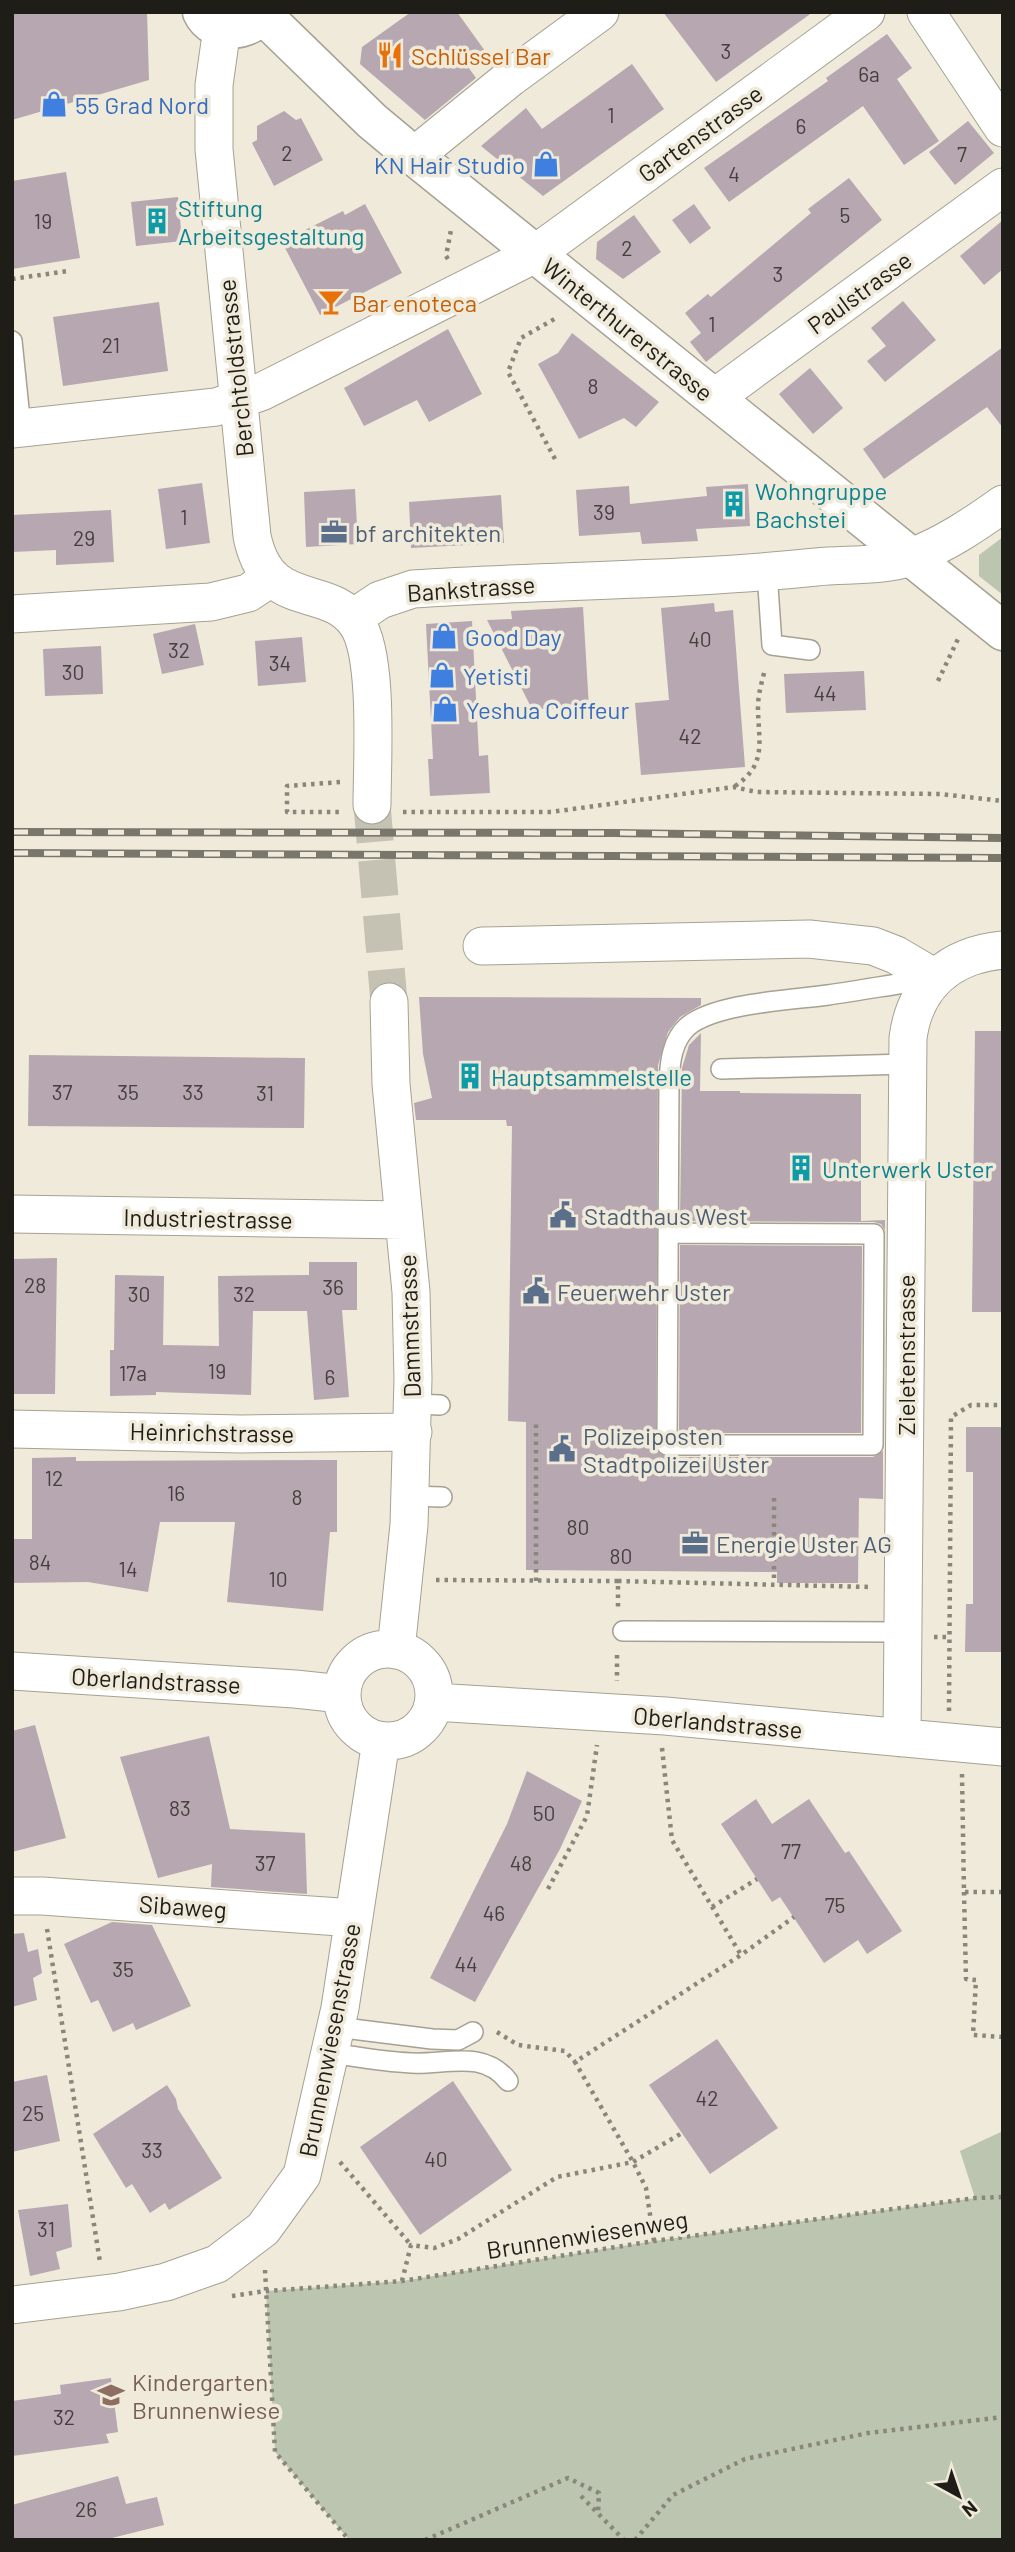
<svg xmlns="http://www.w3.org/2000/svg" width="1015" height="2552" font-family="Barlow,sans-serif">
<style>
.green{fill:#bbc5b0}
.building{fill:#b6a7b0}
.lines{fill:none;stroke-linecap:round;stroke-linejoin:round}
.street-tunnel{stroke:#c5c1b3;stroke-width:37;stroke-dasharray:37 18;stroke-linecap:butt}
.lane-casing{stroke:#a6a192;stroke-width:22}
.street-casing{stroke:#a6a192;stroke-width:39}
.secondary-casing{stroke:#a6a192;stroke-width:41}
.path{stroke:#89867b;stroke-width:4.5;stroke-dasharray:3.5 5;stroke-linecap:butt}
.lane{stroke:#fff;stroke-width:19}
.street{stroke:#fff;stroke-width:37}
.secondary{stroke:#fff;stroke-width:38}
.rail-casing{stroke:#79766b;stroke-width:8}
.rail{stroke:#efeada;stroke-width:5;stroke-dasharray:16;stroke-linecap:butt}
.labels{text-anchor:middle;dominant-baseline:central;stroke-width:7;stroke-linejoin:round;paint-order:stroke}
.number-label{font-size:21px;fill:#45403d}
.food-label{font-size:24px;fill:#c56008;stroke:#efeada;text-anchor:start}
.shop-label{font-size:24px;fill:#366cbe;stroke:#efeada;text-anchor:start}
.street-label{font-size:24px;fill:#1f1d17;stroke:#efeada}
.culture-label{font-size:24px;fill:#0d838f;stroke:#efeada;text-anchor:start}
.service-label{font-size:24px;fill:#4e5e75;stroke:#efeada;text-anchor:start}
.education-label{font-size:24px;fill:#785e54;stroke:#efeada;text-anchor:start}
</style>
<rect width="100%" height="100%" fill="#efeada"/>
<!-- green -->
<path class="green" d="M 1003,537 L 1003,595 L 979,576 L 979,555 Z
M 1003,2131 L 1003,2540 L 349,2540 L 275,2452 L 266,2291 L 402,2281 L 654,2241 L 975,2198 L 960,2151 Z"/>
<!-- building -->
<path class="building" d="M 12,12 L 147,12 L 149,80 L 12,120 Z
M 411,12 L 457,12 L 485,51 L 466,64 L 476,78 L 425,120 L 360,64 L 362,47 Z
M 663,12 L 813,12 L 716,82 Z
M 887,34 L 912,68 L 897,79 L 939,141 L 904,165 L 863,106 L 729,202 L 704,168 L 828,81 L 826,78 Z
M 632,64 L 664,109 L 543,196 L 481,146 L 526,108 L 542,129 Z
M 284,111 L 296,120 L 301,118 L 323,160 L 274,186 L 252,143 L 257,140 L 257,126 Z
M 968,121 L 994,153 L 955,185 L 929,152 Z
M 66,172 L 80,258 L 12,269 L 12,181 Z
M 849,178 L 882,220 L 706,362 L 690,342 L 701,333 L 685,313 L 708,294 L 711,297 L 811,213 L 808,209 Z
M 178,197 L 182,241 L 136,246 L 131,202 Z
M 365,204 L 402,273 L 320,315 L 284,246 L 305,235 L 303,231 L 343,211 L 345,215 Z
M 694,204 L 711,228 L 690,244 L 672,220 Z
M 634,215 L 661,252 L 623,279 L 596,259 L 597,242 Z
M 1003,220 L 1003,269 L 984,285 L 960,256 Z
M 903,301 L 936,340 L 885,382 L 867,361 L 886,346 L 871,328 Z
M 159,302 L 168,371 L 63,386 L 53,317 Z
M 448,329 L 482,394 L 429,422 L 417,400 L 364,426 L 344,388 Z
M 572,333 L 659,402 L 636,427 L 624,418 L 579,439 L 538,364 L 558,353 Z
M 1003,347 L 1003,428 L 987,407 L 884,479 L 863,449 Z
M 810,368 L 843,408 L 813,434 L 779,394 Z
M 202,483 L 210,543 L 166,549 L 158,489 Z
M 748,484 L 750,526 L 696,529 L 698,541 L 642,544 L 640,532 L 579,536 L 576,490 L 629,486 L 630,504 L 707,496 L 706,487 Z
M 355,489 L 358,544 L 306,547 L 304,492 Z
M 501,495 L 504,543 L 411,548 L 409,502 Z
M 111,510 L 114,562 L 56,565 L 56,550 L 12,552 L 12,515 Z
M 714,603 L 715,612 L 733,610 L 745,767 L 641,775 L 635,703 L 669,700 L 661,608 Z
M 583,607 L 589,708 L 532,709 L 487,620 L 512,619 L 511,611 Z
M 472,621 L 479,756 L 488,755 L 490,793 L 430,796 L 428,759 L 433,759 L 426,624 Z
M 195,624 L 204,665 L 162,674 L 153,634 Z
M 302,637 L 306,682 L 258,686 L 255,641 Z
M 101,646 L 103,694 L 45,696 L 43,649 Z
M 864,671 L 866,710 L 786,713 L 784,674 Z
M 419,997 L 701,998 L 701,1005 L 680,1017 L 668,1032 L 658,1065 L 656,1450 L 667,1457 L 873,1457 L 883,1451 L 883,1499 L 859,1498 L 858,1583 L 777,1583 L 777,1572 L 526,1570 L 526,1422 L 508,1421 L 512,1126 L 507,1126 L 506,1120 L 416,1120 L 414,1103 L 432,1098 L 423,1054 Z
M 975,1031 L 1003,1031 L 1003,1312 L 972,1312 Z
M 701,1033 L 700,1091 L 740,1091 L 740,1093 L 861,1094 L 861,1221 L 885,1220 L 885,1230 L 881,1224 L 874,1222 L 680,1221 L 682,1068 L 689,1045 Z
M 29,1055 L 305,1058 L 304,1128 L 28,1126 Z
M 680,1245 L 862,1246 L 861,1433 L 679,1433 Z
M 57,1258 L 55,1394 L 12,1394 L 12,1259 Z
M 309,1262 L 357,1262 L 357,1310 L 342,1310 L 349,1397 L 314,1400 L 307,1311 L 253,1311 L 251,1395 L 156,1392 L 156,1395 L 110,1396 L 110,1350 L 114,1350 L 115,1275 L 164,1276 L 163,1345 L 219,1346 L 218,1276 L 309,1275 Z
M 966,1427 L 1003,1427 L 1003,1652 L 965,1652 L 966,1604 L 973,1604 L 973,1472 L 966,1472 Z
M 76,1457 L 76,1461 L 337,1460 L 337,1532 L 330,1532 L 323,1611 L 227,1602 L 235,1522 L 160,1522 L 148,1592 L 88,1582 L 12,1583 L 12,1539 L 32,1539 L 32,1458 Z
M 35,1725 L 66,1838 L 12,1852 L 12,1731 Z
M 209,1736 L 230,1829 L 305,1833 L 307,1894 L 211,1887 L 212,1864 L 158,1878 L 120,1757 Z
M 527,1771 L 582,1801 L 560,1849 L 475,2002 L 430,1978 L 507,1824 Z
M 756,1799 L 772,1824 L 809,1799 L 845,1853 L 849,1851 L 902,1931 L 867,1954 L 858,1940 L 824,1963 L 780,1897 L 772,1902 L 721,1824 Z
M 112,1922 L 152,1925 L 191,2006 L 136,2030 L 133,2023 L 113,2032 L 98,2000 L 91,2003 L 64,1944 Z
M 24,1933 L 28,1952 L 38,1949 L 42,1973 L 33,1978 L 37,2000 L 12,2007 L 12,1934 Z
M 717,2039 L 778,2128 L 710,2174 L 649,2085 Z
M 47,2075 L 60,2141 L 12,2152 L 12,2082 Z
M 453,2081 L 512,2170 L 420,2235 L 360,2147 Z
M 167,2085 L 176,2099 L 178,2109 L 222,2178 L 169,2210 L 165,2203 L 150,2213 L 132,2184 L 126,2188 L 93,2134 Z
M 68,2204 L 72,2247 L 56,2252 L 60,2269 L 30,2276 L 18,2210 Z
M 111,2378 L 118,2432 L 106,2434 L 109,2443 L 12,2456 L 12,2401 L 61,2394 L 60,2385 Z
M 118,2476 L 126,2504 L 157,2497 L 164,2525 L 104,2540 L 12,2540 L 12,2505 Z"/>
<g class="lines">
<!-- street-tunnel -->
<path class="street-tunnel" d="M 372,805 L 389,1002"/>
<!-- lane casing -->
<g class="lane-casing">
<path id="lane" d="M 12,341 L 21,428
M 767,572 L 772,645 L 810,650
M 721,1069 L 907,1064
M 668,1233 L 874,1234 L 873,1445 L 667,1445 L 669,1081 C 670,1062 672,1041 687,1027 C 714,1003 792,1000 828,995 C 862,990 896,984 930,979
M 413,1404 L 440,1405
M 410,1496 L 442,1497
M 623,1631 L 903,1632
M 336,2027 L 432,2039 L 458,2040 L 473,2032
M 330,2053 C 357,2057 384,2062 411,2063 C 446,2065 483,2049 508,2081"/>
</g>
<!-- street casing -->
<g class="street-casing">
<path id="street" d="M 926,12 L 1003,128
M 222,28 L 214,85 L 214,149 L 252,536 C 268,614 328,581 357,624 C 379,656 372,763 372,805
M 414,156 L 510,78 L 600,12
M 714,398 L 1003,187
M 12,429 L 216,407 L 261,392 L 535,254 L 866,12
M 12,614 L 211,602 L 248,593 L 272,577
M 353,618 L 380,600 L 413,589 C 547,580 682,581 816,567 C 848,564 881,567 911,557 C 944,545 975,524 1003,504
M 482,946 L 809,939 L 873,946 L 896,955 L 935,978
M 389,1002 L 391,1084 L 411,1292 L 413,1379 L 409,1525 L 396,1650
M 12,1214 L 404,1220
M 12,1429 L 241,1434 L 413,1432
M342 1695a46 46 0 1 1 92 0a46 46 0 1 1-92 0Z
M 12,1671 L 295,1689 L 342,1694
M 434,1702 L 665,1716 L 1003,1747
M 902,1738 L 908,1038 C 915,985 950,955 1003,950
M 12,1896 L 42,1896 L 354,1918
M 12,2305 L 119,2292 L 166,2282 L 217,2264 L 263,2229 L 302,2175 L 340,2008 L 381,1741"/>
</g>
<!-- secondary casing -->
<g class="secondary-casing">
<path id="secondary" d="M 202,12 C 214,38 251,31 265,12
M 263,15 L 372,121 L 414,156 L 1003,631"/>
</g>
<!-- path -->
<path class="path" d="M 448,259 L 446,256 L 451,230
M 12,279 L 68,271
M 555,459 L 508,372 L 521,338 L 558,317
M 938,681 L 958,639
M 340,782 L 287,786 L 287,812 L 342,812
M 735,786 C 768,764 758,741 758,707 C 758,694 762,682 765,669
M 403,812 L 551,812 L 734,787 L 756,792 L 940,794 L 1003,801
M 774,1498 L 774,1583
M 436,1580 L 618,1581 L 618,1607
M 536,1581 L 536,1422
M 618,1581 L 871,1587
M 934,1637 L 951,1637
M 617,1655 L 617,1681
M 949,1711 L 951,1417 L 971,1405 L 1003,1405
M 662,1748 L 672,1840 L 741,1955
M 962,1774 L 964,1892 L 1003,1892
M 548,1889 L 587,1816 L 597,1745
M 964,1892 L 966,1979 L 976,1980 L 973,2035 L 1003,2037
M 712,1907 L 757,1879
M 47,1929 L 100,2262
M 497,2032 L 518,2045 L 565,2051 L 575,2062
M 340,2162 L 411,2245
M 654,2241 L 646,2188 L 633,2162 L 575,2062 L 741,1955 L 794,1917
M 265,2270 L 275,2452 L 349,2540
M 402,2281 L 411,2245 L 434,2248 L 458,2239 L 557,2177 L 633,2162 L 682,2133
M 232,2296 L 266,2291 L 402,2281 L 654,2241 L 975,2198 L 1003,2197
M 581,2496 L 624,2540
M 425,2540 L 568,2478 L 599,2493 L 598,2514
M 635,2540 L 673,2495 L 745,2459 L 868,2433 L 1003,2417"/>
<!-- lane -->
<use href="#lane" class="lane"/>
<!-- street -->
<use href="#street" class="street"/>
<!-- secondary -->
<use href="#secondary" class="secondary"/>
<!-- rail casing -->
<g class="rail-casing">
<path id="rail" d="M 12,832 L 613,833 L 1003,838
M 12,853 L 1003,858"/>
</g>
<!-- rail -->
<use href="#rail" class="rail"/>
</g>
<!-- icons -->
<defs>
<g id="restaurant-bare" transform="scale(2.1)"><path d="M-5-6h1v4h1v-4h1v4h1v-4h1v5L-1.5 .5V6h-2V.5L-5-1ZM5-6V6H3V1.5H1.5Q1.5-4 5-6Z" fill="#e8710a" stroke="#efeada" stroke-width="2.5" paint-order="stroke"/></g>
<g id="shop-bare" transform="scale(2.1)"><path d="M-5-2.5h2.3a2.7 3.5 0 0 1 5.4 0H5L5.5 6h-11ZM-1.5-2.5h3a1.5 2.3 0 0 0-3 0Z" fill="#3f7fe0" stroke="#efeada" stroke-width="2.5" paint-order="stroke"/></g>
<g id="building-bare" transform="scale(2.1)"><path d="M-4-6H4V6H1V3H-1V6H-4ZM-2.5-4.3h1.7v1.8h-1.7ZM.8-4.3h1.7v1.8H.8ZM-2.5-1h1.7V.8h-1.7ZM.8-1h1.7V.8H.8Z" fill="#0f9aa8" stroke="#efeada" stroke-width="2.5" paint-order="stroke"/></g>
<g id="bar-bare" transform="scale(2.1)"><path d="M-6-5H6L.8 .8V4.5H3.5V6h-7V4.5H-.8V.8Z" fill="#e8710a" stroke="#efeada" stroke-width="2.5" paint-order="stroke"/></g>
<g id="office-bare" transform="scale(2.1)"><path d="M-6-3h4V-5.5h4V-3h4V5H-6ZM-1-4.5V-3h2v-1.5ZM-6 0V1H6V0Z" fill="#5c6f8a" stroke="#efeada" stroke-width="2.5" paint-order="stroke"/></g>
<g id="civic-bare" transform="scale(2.1)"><path d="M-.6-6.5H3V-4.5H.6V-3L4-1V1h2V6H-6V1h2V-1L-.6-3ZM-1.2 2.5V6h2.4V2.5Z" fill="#5c6f8a" stroke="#efeada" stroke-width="2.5" paint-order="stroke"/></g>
<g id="school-bare" transform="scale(2.1)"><path d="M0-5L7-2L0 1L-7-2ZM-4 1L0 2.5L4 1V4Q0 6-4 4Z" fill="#8d6e63" stroke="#efeada" stroke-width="2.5" paint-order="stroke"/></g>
</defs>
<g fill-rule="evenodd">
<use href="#restaurant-bare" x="390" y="55"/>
<use href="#shop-bare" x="54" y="104"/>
<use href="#shop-bare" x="546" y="164"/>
<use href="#building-bare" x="157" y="221"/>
<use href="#bar-bare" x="331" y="302"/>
<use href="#building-bare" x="734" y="504"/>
<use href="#office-bare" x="334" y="532"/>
<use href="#shop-bare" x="444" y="636"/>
<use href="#shop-bare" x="442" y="675"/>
<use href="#shop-bare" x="445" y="709"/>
<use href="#building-bare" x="470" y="1076"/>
<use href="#building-bare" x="801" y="1168"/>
<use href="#civic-bare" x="563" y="1215"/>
<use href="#civic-bare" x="536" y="1291"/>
<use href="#civic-bare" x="562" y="1449"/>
<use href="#office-bare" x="695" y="1543"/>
<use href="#school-bare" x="111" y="2395"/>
</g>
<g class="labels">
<!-- number labels -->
<g class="number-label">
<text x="726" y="50">3</text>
<text x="869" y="73">6a</text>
<text x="611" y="114">1</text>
<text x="801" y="125">6</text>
<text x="287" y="152">2</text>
<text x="962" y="153">7</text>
<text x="734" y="173">4</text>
<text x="845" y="214">5</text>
<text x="43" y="220">19</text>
<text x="627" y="247">2</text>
<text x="778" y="273">3</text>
<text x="712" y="323">1</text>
<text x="111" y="344">21</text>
<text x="593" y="385">8</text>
<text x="604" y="511">39</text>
<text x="184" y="516">1</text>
<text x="84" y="537">29</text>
<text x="700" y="638">40</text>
<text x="179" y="649">32</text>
<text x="280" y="662">34</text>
<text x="73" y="671">30</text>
<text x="825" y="692">44</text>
<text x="690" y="735">42</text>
<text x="62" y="1091">37</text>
<text x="128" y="1091">35</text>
<text x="193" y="1091">33</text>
<text x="265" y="1092">31</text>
<text x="35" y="1284">28</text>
<text x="333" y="1286">36</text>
<text x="139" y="1293">30</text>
<text x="244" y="1293">32</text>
<text x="217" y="1370">19</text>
<text x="133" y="1372">17a</text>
<text x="330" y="1376">6</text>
<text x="54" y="1477">12</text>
<text x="176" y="1492">16</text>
<text x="297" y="1496">8</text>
<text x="578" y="1526">80</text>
<text x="621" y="1555">80</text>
<text x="40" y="1561">84</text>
<text x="128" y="1568">14</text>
<text x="278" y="1578">10</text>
<text x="180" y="1807">83</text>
<text x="544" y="1812">50</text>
<text x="791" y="1850">77</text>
<text x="265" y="1862">37</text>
<text x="521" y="1862">48</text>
<text x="835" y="1904">75</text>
<text x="494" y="1912">46</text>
<text x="466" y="1963">44</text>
<text x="123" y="1968">35</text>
<text x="707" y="2097">42</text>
<text x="33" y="2112">25</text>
<text x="152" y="2149">33</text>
<text x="436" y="2158">40</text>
<text x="46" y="2228">31</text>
<text x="64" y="2416">32</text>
<text x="86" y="2508">26</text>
</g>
<!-- food labels -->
<g class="food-label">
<text x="411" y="55">Schlüssel Bar</text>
<text x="352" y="302">Bar enoteca</text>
</g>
<!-- shop labels -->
<g class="shop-label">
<text x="75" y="104">55 Grad Nord</text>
<text x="525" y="164" text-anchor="end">KN Hair Studio</text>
<text x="465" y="636">Good Day</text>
<text x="463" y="675">Yetisti</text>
<text x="466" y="709">Yeshua Coiffeur</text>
</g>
<!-- street labels -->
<g class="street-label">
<text transform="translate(700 133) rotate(-36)">Gartenstrasse</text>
<text transform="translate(859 292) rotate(-36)">Paulstrasse</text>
<text transform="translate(628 329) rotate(39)">Winterthurerstrasse</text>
<text transform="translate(235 368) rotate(-96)">Berchtoldstrasse</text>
<text transform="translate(471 588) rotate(-4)">Bankstrasse</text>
<text transform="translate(208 1218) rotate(1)">Industriestrasse</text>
<text transform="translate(409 1326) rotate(-92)">Dammstrasse</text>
<text transform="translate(905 1355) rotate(-90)">Zieletenstrasse</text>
<text transform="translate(212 1432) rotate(1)">Heinrichstrasse</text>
<text transform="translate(156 1680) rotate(3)">Oberlandstrasse</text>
<text transform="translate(718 1722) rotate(5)">Oberlandstrasse</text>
<text transform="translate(183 1906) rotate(4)">Sibaweg</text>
<text transform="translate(329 2040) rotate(-79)">Brunnenwiesenstrasse</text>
<text transform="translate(587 2234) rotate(-9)">Brunnenwiesenweg</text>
</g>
<!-- culture labels -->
<g class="culture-label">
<text x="178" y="207">Stiftung<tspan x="178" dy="28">Arbeitsgestaltung</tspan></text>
<text x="755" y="490">Wohngruppe<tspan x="755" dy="28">Bachstei</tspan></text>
<text x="491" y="1076">Hauptsammelstelle</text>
<text x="822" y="1168">Unterwerk Uster</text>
</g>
<!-- service labels -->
<g class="service-label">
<text x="355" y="532">bf architekten</text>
<text x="584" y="1215">Stadthaus West</text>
<text x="557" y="1291">Feuerwehr Uster</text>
<text x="583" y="1435">Polizeiposten<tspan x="583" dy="28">Stadtpolizei Uster</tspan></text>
<text x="716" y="1543">Energie Uster AG</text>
</g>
<!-- education labels -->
<g class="education-label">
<text x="132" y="2381">Kindergarten<tspan x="132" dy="28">Brunnenwiese</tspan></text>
</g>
</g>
<!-- border -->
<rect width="1015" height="2552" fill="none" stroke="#1f1d17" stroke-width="28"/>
<!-- north arrow -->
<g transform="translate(959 2496) rotate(140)" stroke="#efeada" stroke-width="5" paint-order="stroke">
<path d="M0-5L12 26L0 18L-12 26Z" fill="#1f1d17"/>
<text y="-10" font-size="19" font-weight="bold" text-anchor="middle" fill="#1f1d17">N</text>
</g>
</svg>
